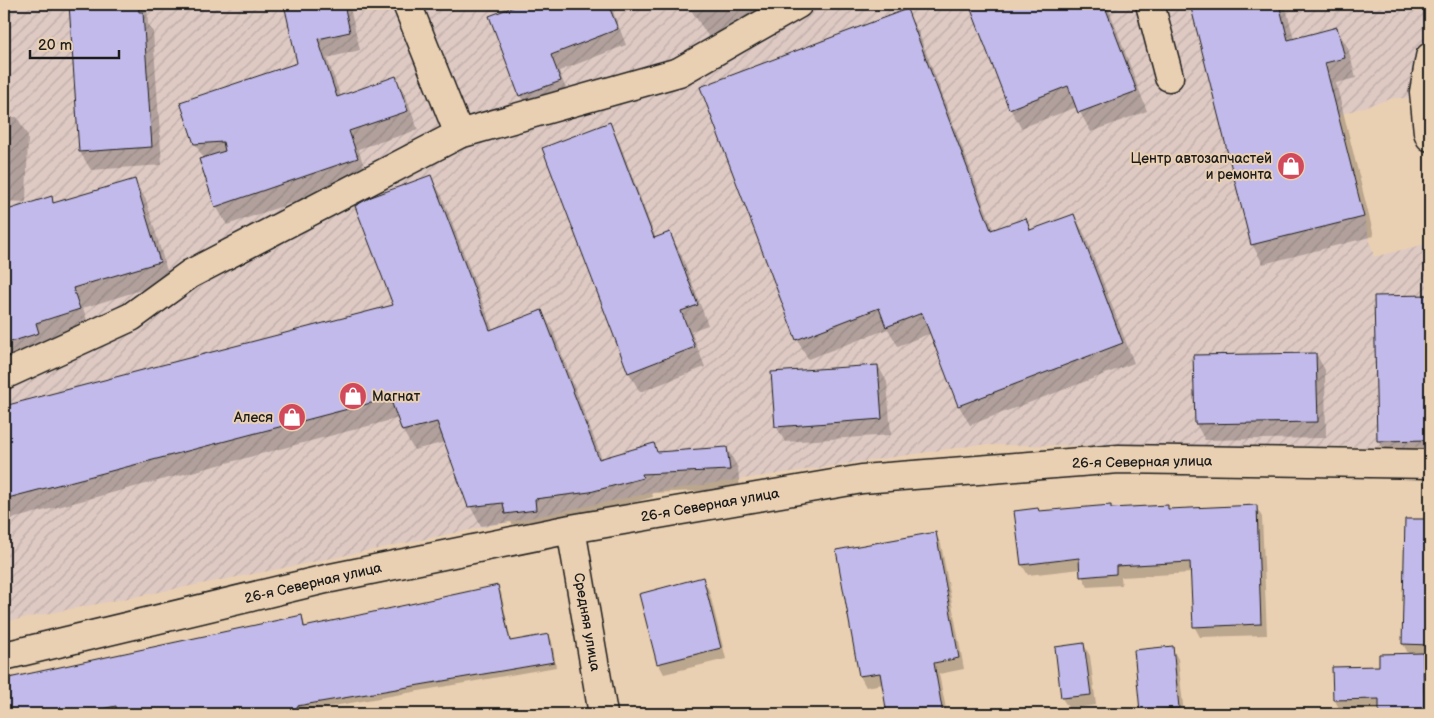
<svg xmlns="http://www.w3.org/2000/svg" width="1434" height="718" font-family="'Balsamiq Sans',sans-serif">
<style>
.industrial{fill:url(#industrial-furrows)}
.shadow{fill:#0003}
.building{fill:#c2baeb;stroke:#1c1c1c}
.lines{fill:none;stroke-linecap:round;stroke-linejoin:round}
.minor-casing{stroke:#1c1c1c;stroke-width:31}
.minor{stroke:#ead0b2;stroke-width:28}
.labels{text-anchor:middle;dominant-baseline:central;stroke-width:4;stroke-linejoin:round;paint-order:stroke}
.poi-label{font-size:14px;fill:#1c1c1c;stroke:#ead0b2;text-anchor:end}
.street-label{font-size:14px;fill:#1c1c1c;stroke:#ead0b2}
</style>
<defs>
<pattern id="industrial-furrows" width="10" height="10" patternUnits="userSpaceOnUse" patternTransform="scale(1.25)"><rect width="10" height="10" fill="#dec9c3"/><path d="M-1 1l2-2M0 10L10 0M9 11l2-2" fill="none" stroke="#beaca7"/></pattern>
</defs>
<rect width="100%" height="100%" fill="#ead0b2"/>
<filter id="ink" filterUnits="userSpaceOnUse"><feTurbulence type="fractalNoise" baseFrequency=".02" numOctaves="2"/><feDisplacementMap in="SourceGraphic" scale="10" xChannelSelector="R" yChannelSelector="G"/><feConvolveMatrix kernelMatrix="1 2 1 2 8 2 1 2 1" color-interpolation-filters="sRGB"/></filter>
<g filter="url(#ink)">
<!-- industrial -->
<path class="industrial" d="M 4,4 L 1430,4 L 1430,99 L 1394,98 L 1338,115 L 1374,257 L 1425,244 L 1430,244 L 1430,447 L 976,445 L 661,491 L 284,568 L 4,622 Z"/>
<!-- shadow -->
<path class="shadow" d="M 70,4 L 147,4 L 148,24 L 153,32 L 162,165 L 91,170 L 80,152 Z
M 285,4 L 349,4 L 360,50 L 327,58 L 341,97 L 396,78 L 406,96 L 418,130 L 358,149 L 368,177 L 227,225 L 216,206 L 204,159 L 195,144 L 299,63 Z
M 524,4 L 610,4 L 626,45 L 559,71 L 569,97 L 529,111 L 520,96 L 490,17 Z
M 687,4 L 798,4 L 712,42 Z
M 971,4 L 1107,4 L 1147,111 L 1091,132 L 1077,107 L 1021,128 L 1010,108 Z
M 1191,4 L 1285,4 L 1294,39 L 1337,29 L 1348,48 L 1356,78 L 1336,83 L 1374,236 L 1263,264 L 1252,244 Z
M 906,11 L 918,31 L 994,231 L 1025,219 L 1032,231 L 1074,215 L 1085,235 L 1134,363 L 970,425 L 959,406 L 931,333 L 898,346 L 888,329 L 808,359 L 797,339 Z
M 4,117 L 17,117 L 28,136 L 26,202 L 4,201 Z
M 609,124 L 620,144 L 656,239 L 670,234 L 681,254 L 708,325 L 691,331 L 705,367 L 640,392 L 629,373 Z
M 430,176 L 442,196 L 493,330 L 542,311 L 553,331 L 602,459 L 653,444 L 658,453 L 727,448 L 738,468 L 740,489 L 652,493 L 653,497 L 602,511 L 545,519 L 546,530 L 517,533 L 511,522 L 481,526 L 470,506 L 446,442 L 414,450 L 403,431 L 399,418 L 4,521 L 4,408 L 394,306 Z
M 134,180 L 146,200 L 170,281 L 83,308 L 90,329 L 4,367 L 4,213 L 51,198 L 55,204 Z
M 1430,296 L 1430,460 L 1389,460 L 1378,440 L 1376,297 Z
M 1316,354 L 1325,370 L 1326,438 L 1205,440 L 1196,424 L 1194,356 Z
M 878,366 L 887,382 L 891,435 L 785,442 L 776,426 Z
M 1167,506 L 1169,510 L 1256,507 L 1262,517 L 1267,635 L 1200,637 L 1194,626 L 1192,573 L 1121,577 L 1122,585 L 1088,587 L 1082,576 L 1081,569 L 1028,575 L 1022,565 L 1040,512 Z
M 1406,520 L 1430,521 L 1430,655 L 1423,655 L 1429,665 L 1430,714 L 1381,714 L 1381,710 L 1340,710 L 1334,699 L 1380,667 L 1409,655 L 1403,644 Z
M 935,533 L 941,544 L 964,669 L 939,674 L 947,714 L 889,714 L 883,684 L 866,687 L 860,676 L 837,551 Z
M 703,579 L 709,590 L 726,659 L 664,674 L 658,663 Z
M 497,587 L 501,592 L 511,642 L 549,635 L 552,641 L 556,667 L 299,712 L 300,714 L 4,714 L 4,680 L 301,616 L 306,628 Z
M 1084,645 L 1090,656 L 1096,705 L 1069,709 L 1062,698 Z
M 1172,648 L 1178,659 L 1184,714 L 1142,714 L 1136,651 Z"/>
<!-- building -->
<path class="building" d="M 69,4 L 138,4 L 139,12 L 143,12 L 152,147 L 79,152 Z
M 284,4 L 344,4 L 350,32 L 318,39 L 337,97 L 396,76 L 408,111 L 349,131 L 358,158 L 215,207 L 199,159 L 225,151 L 223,142 L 194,144 L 180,102 L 297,63 Z
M 521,4 L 608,4 L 618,29 L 551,55 L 561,81 L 519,96 L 489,16 Z
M 969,4 L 1104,4 L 1137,91 L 1078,113 L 1068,86 L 1009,109 Z
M 1190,4 L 1279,4 L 1288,40 L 1337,27 L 1345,58 L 1325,63 L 1364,217 L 1251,245 Z
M 907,9 L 991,230 L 1026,218 L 1030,230 L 1074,214 L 1123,343 L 958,406 L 922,313 L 886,327 L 879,308 L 796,340 L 700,87 Z
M 610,122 L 654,238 L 670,232 L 698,305 L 681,311 L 695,347 L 628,373 L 542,148 Z
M 431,175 L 490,330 L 542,310 L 599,459 L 654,443 L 657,452 L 727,447 L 730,470 L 642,474 L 643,478 L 590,492 L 535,499 L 536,510 L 505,514 L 503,503 L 468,507 L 437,422 L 402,431 L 390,398 L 4,499 L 4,406 L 393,305 L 355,206 L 371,197 Z
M 135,179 L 160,262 L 73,288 L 80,309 L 36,323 L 39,333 L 4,344 L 4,211 L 52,196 L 53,203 Z
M 1430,295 L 1430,440 L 1377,441 L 1374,296 Z
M 1316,353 L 1318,422 L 1195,424 L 1193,355 Z
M 878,365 L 882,419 L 775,427 L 771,372 Z
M 1111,505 L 1111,508 L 1168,505 L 1168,509 L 1257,505 L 1261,624 L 1193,627 L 1190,562 L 1116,566 L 1116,574 L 1080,577 L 1079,558 L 1021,565 L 1014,511 L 1038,508 L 1039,511 Z
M 1405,519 L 1430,519 L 1430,645 L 1402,644 Z
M 936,532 L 959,658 L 934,663 L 943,714 L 887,714 L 880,673 L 859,676 L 836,550 Z
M 703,577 L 721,648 L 657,664 L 639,594 Z
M 498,585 L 510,641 L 549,634 L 554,662 L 297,706 L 298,712 L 285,714 L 117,714 L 116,706 L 77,714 L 4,714 L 4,679 L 302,615 L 304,627 Z
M 1084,643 L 1091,695 L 1061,698 L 1055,647 Z
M 1173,646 L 1179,708 L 1140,711 L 1134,650 Z
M 1423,653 L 1424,713 L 1379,714 L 1379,699 L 1333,700 L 1332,667 L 1379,666 L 1379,654 Z"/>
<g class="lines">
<!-- minor casing -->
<g class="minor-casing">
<path id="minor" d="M 407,4 L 459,134
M 1150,4 L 1169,77
M 1430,57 L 1424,92 L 1428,132 L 1430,137
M 4,375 L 131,317 L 190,274 L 459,134 L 679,72 L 798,4
M 571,529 L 603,714
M 4,656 L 326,579 L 571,529 L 862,479 L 1119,459 L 1430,464"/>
</g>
<!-- minor -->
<use href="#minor" class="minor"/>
</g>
</g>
<!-- icons -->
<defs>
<g id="shop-disc" transform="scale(1.4375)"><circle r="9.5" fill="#d1495b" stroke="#ead0b2"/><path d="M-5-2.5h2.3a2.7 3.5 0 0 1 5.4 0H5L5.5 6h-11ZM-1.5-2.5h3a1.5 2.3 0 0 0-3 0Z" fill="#fff"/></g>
</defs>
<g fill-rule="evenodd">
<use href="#shop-disc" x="1291" y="166"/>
<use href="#shop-disc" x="353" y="396"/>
<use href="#shop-disc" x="292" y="417"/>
</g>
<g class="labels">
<!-- poi labels -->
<g class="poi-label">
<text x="1272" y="158">Центр автозапчастей<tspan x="1272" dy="16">и ремонта</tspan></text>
<text x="372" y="396" text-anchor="start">Магнат</text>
<text x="273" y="417">Алеся</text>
</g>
<!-- street labels -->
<g class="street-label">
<text transform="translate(1142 462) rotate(-1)">26-я Северная улица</text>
<text transform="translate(710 505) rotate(-10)">26-я Северная улица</text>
<text transform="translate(313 583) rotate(-13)">26-я Северная улица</text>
<text transform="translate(587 622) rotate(80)">Средняя улица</text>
</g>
</g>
<!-- margin -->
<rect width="1434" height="718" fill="none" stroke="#ead0b2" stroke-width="20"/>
<rect x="10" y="10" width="1414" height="698" fill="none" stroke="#1c1c1c" stroke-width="2" filter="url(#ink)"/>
<!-- scale -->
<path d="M30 50v8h89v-8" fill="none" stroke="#1c1c1c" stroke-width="2.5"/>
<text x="38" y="50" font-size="15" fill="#1c1c1c" stroke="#ead0b2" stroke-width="4" paint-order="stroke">20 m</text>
</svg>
